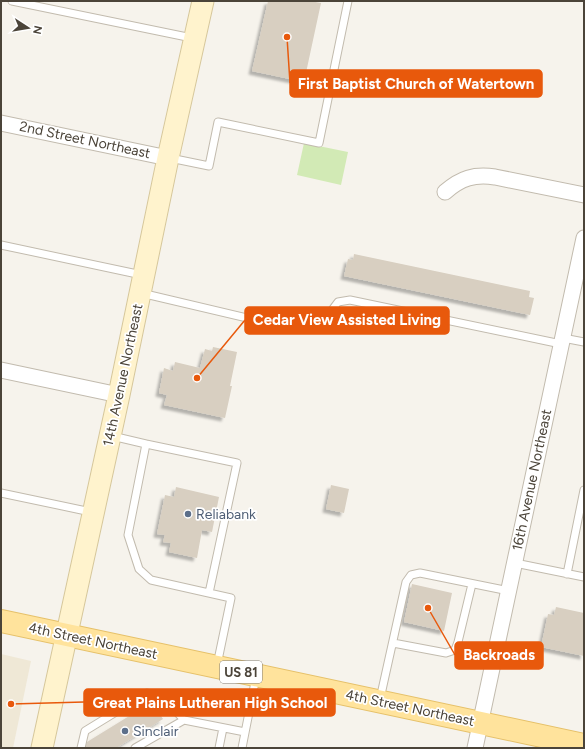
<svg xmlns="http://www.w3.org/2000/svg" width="585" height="749" font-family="Figtree,sans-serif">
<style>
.education{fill:#efe8d6}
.green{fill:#d2eab5}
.building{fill:#d8cfc1;filter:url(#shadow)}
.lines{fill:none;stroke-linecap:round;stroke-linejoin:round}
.lane-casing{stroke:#c2bbae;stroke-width:9}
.street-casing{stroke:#c2bbae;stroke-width:17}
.secondary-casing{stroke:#d6c79b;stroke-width:23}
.primary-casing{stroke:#e6c16a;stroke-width:24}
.lane{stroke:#fff;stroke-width:7}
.street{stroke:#fff;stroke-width:15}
.secondary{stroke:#fff3cd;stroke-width:21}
.primary{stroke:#ffe39c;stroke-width:22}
.service-dot{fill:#5c6f8a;stroke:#fff;stroke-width:1.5}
.labels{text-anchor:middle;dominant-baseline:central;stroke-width:3.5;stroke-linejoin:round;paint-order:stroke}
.shield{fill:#fff;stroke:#817c74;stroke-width:1}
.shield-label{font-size:13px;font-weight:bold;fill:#4b4439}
.street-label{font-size:14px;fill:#4b4439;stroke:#fff}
.service-label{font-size:14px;fill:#4e5e75;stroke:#fff;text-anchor:start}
.leader{fill:none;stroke:#e8590c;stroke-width:1.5}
.callout-dot{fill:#e8590c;stroke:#fff;stroke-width:1.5}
.callout{fill:#e8590c;stroke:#e8590c;stroke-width:1.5}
.callout-label{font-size:15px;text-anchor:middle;font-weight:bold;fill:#fff}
</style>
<defs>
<filter id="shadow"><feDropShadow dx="-3.5" dy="3.5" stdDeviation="1" flood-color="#0004"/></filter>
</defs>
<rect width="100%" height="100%" fill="#f6f3ec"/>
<!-- education -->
<path class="education" d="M 1,654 L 31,661 L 13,748 L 1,748 Z"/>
<!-- green -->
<path class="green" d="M 304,143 L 348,152 L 341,185 L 297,175 Z"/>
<!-- building -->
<path class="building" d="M 268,1 L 310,1 L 321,3 L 304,82 L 252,71 Z
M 354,254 L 530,291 L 529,297 L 534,298 L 530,315 L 344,276 L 348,259 L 353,260 Z
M 213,347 L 237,352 L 230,386 L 232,386 L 225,418 L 164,405 L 167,395 L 159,393 L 164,368 L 173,371 L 175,362 L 200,368 L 205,349 L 212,351 Z
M 331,485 L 349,489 L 344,513 L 326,509 Z
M 176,487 L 219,497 L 212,532 L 202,530 L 197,558 L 169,552 L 171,543 L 163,542 L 165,535 L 157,534 L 165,495 L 174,497 Z
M 412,584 L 452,593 L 444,631 L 404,622 Z
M 556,607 L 584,613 L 584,656 L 541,647 L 548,614 L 554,615 Z
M 152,702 L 163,719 L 116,748 L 86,748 L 87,742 Z"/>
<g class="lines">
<!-- lane casing -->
<g class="lane-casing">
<path id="lane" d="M 12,1 L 192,38
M 170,158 L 209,166 L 218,122 L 319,143 L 348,1
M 1,245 L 142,275
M 141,293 L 260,321
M 332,310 L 338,302 L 350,300 L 561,344
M 563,338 L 584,342
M 112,436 L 146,444 L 128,535 L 139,569 L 151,580 L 231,598 L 217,665
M 146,444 L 237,463 L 209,593
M 1,493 L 91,512
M 515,563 L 584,577
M 567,574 L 584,490
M 393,643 L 446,653 L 455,650 L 458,642 L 472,584
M 380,699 L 406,582 L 411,575 L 420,573 L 509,591
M 81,748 L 85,731 L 147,693 L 163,697 L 184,720
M 135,748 L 184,720 L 245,732
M 219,748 L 223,728
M 242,748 L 256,677"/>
</g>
<!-- street casing -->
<g class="street-casing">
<path id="street" d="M 1,123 L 168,158
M 445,192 C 461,178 474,174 495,177 L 584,195
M 1,370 L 119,395
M 475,748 L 584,238"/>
</g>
<!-- secondary casing -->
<g class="secondary-casing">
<path id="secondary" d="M 42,748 L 119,395 L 168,158 L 203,1"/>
</g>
<!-- primary casing -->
<g class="primary-casing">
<path id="primary" d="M 1,621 L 584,745"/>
</g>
<!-- lane -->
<use href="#lane" class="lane"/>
<!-- street -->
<use href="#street" class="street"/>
<!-- secondary -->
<use href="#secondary" class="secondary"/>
<!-- primary -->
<use href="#primary" class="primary"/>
</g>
<!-- markers -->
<g class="service-dot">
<circle cx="188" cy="514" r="4"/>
<circle cx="125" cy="731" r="4"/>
</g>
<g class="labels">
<!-- shield labels -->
<rect class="shield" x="220" y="661" width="42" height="22" rx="3"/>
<g class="shield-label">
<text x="241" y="672">US 81</text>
</g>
<!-- street labels -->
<g class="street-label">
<text transform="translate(85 140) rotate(12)">2nd Street Northeast</text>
<text transform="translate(123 375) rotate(-78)">14th Avenue Northeast</text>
<text transform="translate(532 480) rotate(-78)">16th Avenue Northeast</text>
<text transform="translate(93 641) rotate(12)">4th Street Northeast</text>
<text transform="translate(410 708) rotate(12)">4th Street Northeast</text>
</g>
<!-- service labels -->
<g class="service-label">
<text x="196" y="514">Reliabank</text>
<text x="133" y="731">Sinclair</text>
</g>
</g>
<!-- callouts -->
<path class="leader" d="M287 37L290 83M197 378L245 320M428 608L455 655M11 704L84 702"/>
<g class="callout-dot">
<circle cx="287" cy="37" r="4"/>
<circle cx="197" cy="378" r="4"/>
<circle cx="428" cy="608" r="4"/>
<circle cx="11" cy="704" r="4"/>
</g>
<g class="callout">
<rect x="290" y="70" width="252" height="27" rx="4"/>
<rect x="245" y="307" width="204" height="27" rx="4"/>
<rect x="455" y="642" width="88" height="27" rx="4"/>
<rect x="84" y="689" width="251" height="27" rx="4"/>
</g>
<g class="callout-label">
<text x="416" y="89">First Baptist Church of Watertown</text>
<text x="347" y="325">Cedar View Assisted Living</text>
<text x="499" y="660">Backroads</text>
<text x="210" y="708">Great Plains Lutheran High School</text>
</g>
<!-- border -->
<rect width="585" height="749" fill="none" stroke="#4b4439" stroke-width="4"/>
<!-- north arrow -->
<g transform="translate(28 28) rotate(102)" stroke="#ffffff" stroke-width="3" paint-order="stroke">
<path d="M0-3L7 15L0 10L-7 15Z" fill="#4b4439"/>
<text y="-6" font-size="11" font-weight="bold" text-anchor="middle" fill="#4b4439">N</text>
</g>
</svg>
